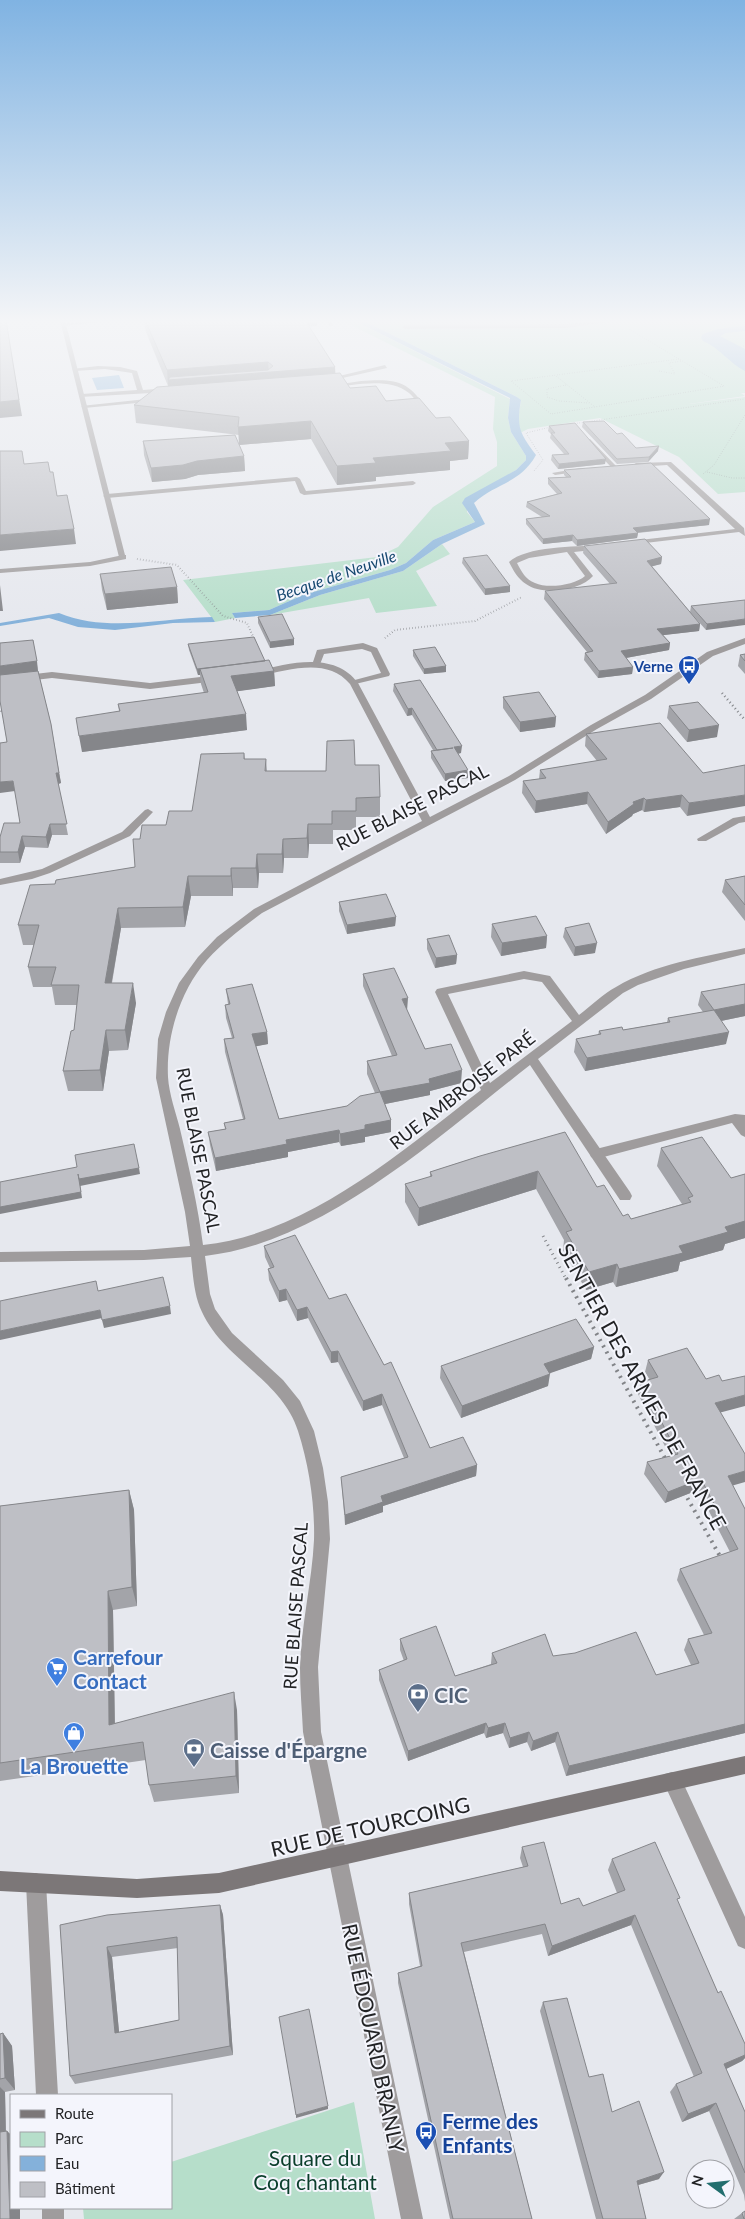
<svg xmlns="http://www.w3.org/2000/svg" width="745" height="2219" font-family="Lato,sans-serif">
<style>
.green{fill:#b6deca}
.water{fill:#84b1da}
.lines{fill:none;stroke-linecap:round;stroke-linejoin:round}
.path-far4{stroke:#828488;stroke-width:1;stroke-dasharray:0.5 2;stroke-linecap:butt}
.path-far3{stroke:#828488;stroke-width:2;stroke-dasharray:0.5 2.5;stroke-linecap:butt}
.path-far2{stroke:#828488;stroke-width:2.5;stroke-dasharray:1 3;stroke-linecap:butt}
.path-far1{stroke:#828488;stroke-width:3;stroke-dasharray:1 4;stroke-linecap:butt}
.path{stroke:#828488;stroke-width:4;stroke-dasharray:2 5;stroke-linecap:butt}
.service{fill:#9f9c9d;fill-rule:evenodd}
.minor{fill:#9f9c9d;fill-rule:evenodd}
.secondary{fill:#7c7778;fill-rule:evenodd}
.wall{fill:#a3a4a9;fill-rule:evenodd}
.shaded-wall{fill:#85868a}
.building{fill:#bebfc5;stroke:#85868a;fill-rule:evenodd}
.labels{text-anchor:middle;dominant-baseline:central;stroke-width:4;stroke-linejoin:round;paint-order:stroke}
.far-transit-label{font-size:15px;font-weight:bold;fill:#164399;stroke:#f4f5fc;text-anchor:end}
.far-water-label{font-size:16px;font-style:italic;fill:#15476f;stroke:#f4f5fc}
.street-label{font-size:18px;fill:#222325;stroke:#f4f5fc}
.near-street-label{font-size:21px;fill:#222325;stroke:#f4f5fc}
.near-shop-label{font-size:21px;font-weight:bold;fill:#366cbe;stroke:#f4f5fc;text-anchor:start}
.near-service-label{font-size:21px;font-weight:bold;fill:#4e5e75;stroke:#f4f5fc;text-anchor:start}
.near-transit-label{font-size:21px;font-weight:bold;fill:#164399;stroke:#f4f5fc;text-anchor:start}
.near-park-label{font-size:21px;fill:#0a3e2b;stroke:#f4f5fc}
</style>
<rect width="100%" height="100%" fill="#e6e8ee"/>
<!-- green -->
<path class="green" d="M 341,320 L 353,320 L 510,399 L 508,418 L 511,432 L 526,456 L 526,460 L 516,470 L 497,482 L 467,508 L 467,512 L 475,522 L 433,540 L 406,563 L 390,570 L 303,595 L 269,610 L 232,613 L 235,618 L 215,622 L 183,580 L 377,557 L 398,547 L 433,507 L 497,466 L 497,442 L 493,429 L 495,397 Z
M 362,320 L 745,320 L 745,393 L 741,393 L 745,396 L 689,404 L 745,397 L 745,492 L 718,494 L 679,457 L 600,418 L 528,429 L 520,433 L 518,418 L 521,401 L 517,397 Z
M 442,544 L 450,554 L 416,571 L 437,606 L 376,613 L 369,598 L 270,615 L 320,595 L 403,571 Z
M 354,2102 L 375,2219 L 84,2219 L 83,2208 L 171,2208 L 171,2162 Z"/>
<!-- water -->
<path class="water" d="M 353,320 L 362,320 L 517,397 L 521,400 C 516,428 520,433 536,455 C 520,484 495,483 474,503 L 485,524 L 442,544 L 403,571 L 320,595 L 270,615 L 235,618 L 232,613 L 269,610 L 303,595 L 390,570 L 406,563 L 433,540 L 475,522 L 462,503 L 465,498 L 516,470 L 526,460 L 526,456 L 511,432 L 508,418 L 510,398 Z
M 745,326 L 745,331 L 726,333 L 720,336 L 745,349 L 745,371 C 729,363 720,348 703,341 L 701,337 L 703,334 L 718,329 Z
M 119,375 L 124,388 L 97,390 L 92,378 Z
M 59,613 C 108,633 161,618 212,617 L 215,622 L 173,623 L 115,630 L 78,627 L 49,618 L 0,626 L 0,623 Z"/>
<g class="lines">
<!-- path-far4 -->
<path class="path-far4" d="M 629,329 L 724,386
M 743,346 L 745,347
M 679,359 L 511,381 L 551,414 L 725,386
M 659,371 L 675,374 L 669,363 L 682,361
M 556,376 L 595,407
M 566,385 L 547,389 L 547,397 L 559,401 L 589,403
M 572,424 L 745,399
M 534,471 L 543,460 L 526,433 L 551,427
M 707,472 L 732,478 L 745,478
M 703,474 L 714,465 L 745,415"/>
<!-- path-far3 -->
<path class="path-far3" d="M 137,559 L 177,565 L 223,616 L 247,623 L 255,641
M 385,638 L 395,630 L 475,621 L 522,597"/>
<!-- path-far2 -->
<path class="path-far2" d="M 722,693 L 745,720"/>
<!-- path-far1 -->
<path class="path-far1" d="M 543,1236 L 566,1279"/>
<!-- path -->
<path class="path" d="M 566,1278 L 666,1460
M 684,1492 L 721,1558"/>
<!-- service -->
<path class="service" d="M 100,320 L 119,320 L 63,326 L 60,324 Z
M 326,320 L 330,320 L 333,326 L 329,326 Z
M 609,320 L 622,320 L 566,328 L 405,329 L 402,327 L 405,325 L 566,324 Z
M 385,365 L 387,368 L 338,379 L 335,377 Z
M 98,366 L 120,367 L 137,371 L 143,390 L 169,388 L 172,390 L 169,392 L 80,397 L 82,394 L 137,390 L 132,373 L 105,369 L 75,371 L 72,369 Z
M 361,381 C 397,379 408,380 428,411 L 423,412 C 419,406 415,398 409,393 C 389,377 354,385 331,388 L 328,386 Z
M 156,398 L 158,401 L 84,408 L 81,406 Z
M 297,477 L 300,479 L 306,491 L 413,481 L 416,483 L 413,485 L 304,495 L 300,493 L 295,481 L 107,498 L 103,496 L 107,494 Z
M 123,555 L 126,555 L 126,559 L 90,566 L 0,573 L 0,569 L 90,562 Z
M 363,643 L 377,648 L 390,674 L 389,676 L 351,685 L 351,681 L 381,673 L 371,652 L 362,649 L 324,654 L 319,667 L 312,665 L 317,650 Z
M 735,1114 L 745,1115 L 745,1137 L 741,1135 L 732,1123 L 596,1159 L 591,1157 L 590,1154 L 591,1151 L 596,1149 Z"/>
<!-- minor -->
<path class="minor" d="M 60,320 L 65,320 L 126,559 L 119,557 Z
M 586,439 L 590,439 L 616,466 L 616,468 L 612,468 L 586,441 Z
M 671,462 L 744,528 L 745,536 L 739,532 L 628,545 L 627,543 L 631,541 L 735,529 L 667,465 L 636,467 L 633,465 L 636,463 Z
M 581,468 L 583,469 L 583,471 L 555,475 L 552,473 Z
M 599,545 L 602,545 L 602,549 L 574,552 L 593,576 C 580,591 542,596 526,584 C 518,579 513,570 509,562 C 526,546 576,547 599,545 ZM 567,552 L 585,576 C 575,585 548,589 535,583 C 526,580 521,571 517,563 L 529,558 Z
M 745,638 L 745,644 L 713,656 L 651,699 L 597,729 L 515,780 L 262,913 C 242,928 223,942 207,960 C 180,991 166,1036 168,1077 C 169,1094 176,1113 180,1129 C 189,1168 198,1206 203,1245 C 307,1234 401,1152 481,1090 L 435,992 L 437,989 L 524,971 L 550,976 L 579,1015 C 591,1006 603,994 616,987 C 655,964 702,957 745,948 L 745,954 L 684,969 L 638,985 L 623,993 L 538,1059 L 630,1192 L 632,1196 L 630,1200 L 620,1200 L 530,1065 C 439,1136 323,1243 205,1256 L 210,1294 L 215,1309 L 232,1333 L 283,1380 L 300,1401 L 314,1431 L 323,1468 L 328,1502 L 330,1539 L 318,1667 L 321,1732 L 423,2219 L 401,2219 L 303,1732 C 302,1711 300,1689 300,1668 C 301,1625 312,1582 314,1540 C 315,1505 309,1465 298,1431 C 282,1380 224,1360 202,1312 C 194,1296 193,1275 191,1257 L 144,1260 L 0,1262 L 0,1252 L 144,1250 L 190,1246 L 185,1212 L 156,1078 L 158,1039 L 166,1012 L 179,983 L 198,957 L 217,937 L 254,909 L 422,821 L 350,684 C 327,657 290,670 259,676 L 255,673 L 256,671 C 290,663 334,651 358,683 L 430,817 L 509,776 L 591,725 L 645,695 L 707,652 ZM 524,979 L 542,982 L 572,1021 L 490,1083 L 448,994 Z
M 52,672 L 150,683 L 217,675 L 221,678 L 217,681 L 150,689 L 52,678 L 0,684 L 0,678 Z
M 148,809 L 153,812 L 130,836 L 50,873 L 32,879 L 0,885 L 0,879 L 42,869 L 122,832 L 145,810 Z
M 745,816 L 745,822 L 739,823 L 706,841 L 698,841 L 697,839 L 733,818 Z
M 672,1772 L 679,1774 L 745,1917 L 745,1949 L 738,1946 L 663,1781 L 665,1774 Z
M 36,1873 L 43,1876 L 46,1883 L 58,2095 L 36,2095 L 26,1883 L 29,1876 Z
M 42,2208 L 64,2208 L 64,2219 L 42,2219 Z"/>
<!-- secondary -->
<path class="secondary" d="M 745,1756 L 745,1774 L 219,1893 L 137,1898 L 0,1891 L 0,1871 L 137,1879 L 219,1873 Z"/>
</g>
<!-- wall -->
<path class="wall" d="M 144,320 L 317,326 L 309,326 L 335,373 L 350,388 L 436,418 L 469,441 L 468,459 L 450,461 L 450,470 L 376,477 L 376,481 L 337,485 L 311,439 L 239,445 L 239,435 L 136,423 L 134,405 L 168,386 L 146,332 Z
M 583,422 L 617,434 L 636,448 L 658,451 L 648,462 L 617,464 L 582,427 Z
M 549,426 L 605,464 L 558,469 L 551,460 L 552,455 L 564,454 L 550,438 L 551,434 L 548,431 Z
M 143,441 L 244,456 L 245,471 L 198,475 L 185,479 L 152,482 L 144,455 Z
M 564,470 L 709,525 L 638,533 L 637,538 L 577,546 L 572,541 L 543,544 L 526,524 L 526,519 L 542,517 L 526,507 L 527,502 L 557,494 L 548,484 L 548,478 L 566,477 L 564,475 Z
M 584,546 L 662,557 L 661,564 L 652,566 L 700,624 L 699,631 L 663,635 L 670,643 L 669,650 L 626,658 L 633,667 L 632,674 L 598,678 L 584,660 L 585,653 L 587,652 L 544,599 L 545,591 L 610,584 L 583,553 Z
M 463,558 L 510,586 L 510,592 L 485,595 L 462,563 Z
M 100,574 L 177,587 L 178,603 L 107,610 L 102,590 Z
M 745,600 L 706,630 L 690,612 L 691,606 Z
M 258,617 L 294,645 L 270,648 L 258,623 Z
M 33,640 L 38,671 L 51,724 L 61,783 L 58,784 L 68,835 L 52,835 L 48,848 L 25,847 L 20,863 L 0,863 L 0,837 L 20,823 L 2,712 L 0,712 Z
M 188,644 L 265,661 L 274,671 L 275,686 L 237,691 L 247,730 L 82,752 L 119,711 L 118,704 L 204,693 L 201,684 L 200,675 L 198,675 L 189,650 Z
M 413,650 L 446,666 L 446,672 L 424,674 L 413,656 Z
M 745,654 L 745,674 L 738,666 L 740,655 Z
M 394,684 L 461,753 L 458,754 L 468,778 L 445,781 L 431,758 L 431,751 L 433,750 L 412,715 L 407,716 L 393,691 Z
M 503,697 L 556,717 L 555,727 L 520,732 L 503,708 Z
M 669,706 L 717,737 L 687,742 L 667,718 Z
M 586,734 L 703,773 L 687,816 L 680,807 L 644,812 L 642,810 L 633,814 L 632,816 L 606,834 L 587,804 L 535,813 L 522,793 L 523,781 L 539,779 L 540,770 L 597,761 L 585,746 Z
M 244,753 L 245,759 L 266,759 L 267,771 L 326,771 L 355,765 L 380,797 L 380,817 L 356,817 L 356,830 L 333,830 L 333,844 L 309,844 L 308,858 L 284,858 L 283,873 L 259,873 L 258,888 L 233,888 L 233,896 L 191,896 L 185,927 L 121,928 L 112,983 L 136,1003 L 128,1050 L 109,1051 L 103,1091 L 68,1091 L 63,1071 L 74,1030 L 77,1005 L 55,1005 L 52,987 L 33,987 L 28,967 L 34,945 L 23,945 L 18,925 L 55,884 L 135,867 L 140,839 L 192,811 Z
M 745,876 L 745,921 L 722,892 L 725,880 Z
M 339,902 L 396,917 L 395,926 L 347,934 L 339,911 Z
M 492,924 L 547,936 L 546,948 L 501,956 L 491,937 Z
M 565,928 L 595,953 L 574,956 L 563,937 Z
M 427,939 L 457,955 L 456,964 L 435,968 L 427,949 Z
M 363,974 L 407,1010 L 425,1049 L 461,1083 L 430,1091 L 430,1095 L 385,1104 L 391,1120 L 391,1132 L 365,1137 L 365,1142 L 341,1146 L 339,1142 L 288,1152 L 288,1157 L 216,1171 L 210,1145 L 208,1132 L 225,1129 L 224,1123 L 243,1119 L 225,1052 L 224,1039 L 232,1038 L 226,1018 L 225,1005 L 228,1004 L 226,989 L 267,1032 L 268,1044 L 256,1046 L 279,1119 L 347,1106 L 375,1093 L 367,1074 L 367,1061 L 392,1056 L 363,986 Z
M 745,984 L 745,1016 L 721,1021 L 726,1044 L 585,1071 L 574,1052 L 576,1039 L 598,1035 L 599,1031 L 623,1030 L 667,1022 L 668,1018 L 703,1012 L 698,1005 L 701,992 Z
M 661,1148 L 731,1178 L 745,1174 L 745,1238 L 725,1244 L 723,1250 L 680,1262 L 678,1271 L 616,1287 L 613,1282 L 586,1290 L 563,1250 L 564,1240 L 536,1189 L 418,1226 L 405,1202 L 405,1184 L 430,1177 L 430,1172 L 480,1156 L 597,1187 L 623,1216 L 631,1219 L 682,1204 L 657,1166 Z
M 264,1246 L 329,1299 L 430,1448 L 477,1465 L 476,1476 L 383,1506 L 383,1512 L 345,1525 L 341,1477 L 404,1458 L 382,1405 L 363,1411 L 338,1362 L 331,1363 L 308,1318 L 297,1321 L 287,1300 L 279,1302 L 269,1280 L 268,1269 L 270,1268 L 265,1257 Z
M 594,1347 L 591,1359 L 549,1373 L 548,1386 L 461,1418 L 440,1378 L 441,1366 Z
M 648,1360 L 720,1413 L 732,1485 L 745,1509 L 745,1733 L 566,1776 L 555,1742 L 531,1751 L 527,1742 L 509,1748 L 503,1733 L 486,1738 L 484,1733 L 408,1761 L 379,1680 L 379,1670 L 404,1661 L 400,1650 L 400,1639 L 455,1676 L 491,1664 L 491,1663 L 492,1653 L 553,1656 L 656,1675 L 691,1665 L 684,1650 L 688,1639 L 704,1635 L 677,1580 L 680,1569 L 730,1552 L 698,1490 L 665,1503 L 644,1474 L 647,1462 L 670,1456 L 638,1394 L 641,1382 L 650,1380 L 645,1372 Z
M 129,1490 L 134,1510 L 137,1606 L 113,1610 L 115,1723 L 237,1710 L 239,1793 L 154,1802 L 149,1785 L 146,1760 L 0,1781 L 0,1506 Z
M 522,1847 L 561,1904 L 583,1906 L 617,1893 L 608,1870 L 612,1859 L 678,1903 L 718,1993 L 745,2044 L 745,2058 L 742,2061 L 726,2069 L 745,2112 L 745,2202 L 744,2195 L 709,2111 L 682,2122 L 670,2092 L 676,2084 L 694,2077 L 631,1925 L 548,1956 L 542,1934 L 464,1952 L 532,2219 L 450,2219 L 398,1983 L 398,1973 L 420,1966 L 409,1904 L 409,1893 L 523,1867 L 520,1858 Z
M 220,1905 L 223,1915 L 233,2055 L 75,2084 L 70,2076 L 60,1925 ZM 178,1948 L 179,2020 L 119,2032 L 112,1957 Z
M 543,2002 L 589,2077 L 612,2112 L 659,2179 L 638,2185 L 646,2219 L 596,2219 L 540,2011 Z
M 3,2033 L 12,2046 L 15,2090 L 5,2092 L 6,2131 L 7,2131 L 11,2135 L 11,2208 L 0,2219 L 0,2034 Z
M 742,2213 L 745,2219 L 734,2219 Z"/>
<!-- shaded-wall -->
<path class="shaded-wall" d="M 300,320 L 317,320 L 317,326 L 300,327 Z
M 6,323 L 22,416 L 0,418 L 0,402 Z
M 268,362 L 269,372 L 335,367 L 336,383 L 169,396 L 167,370 Z
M 311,421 L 311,439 L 239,445 L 238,427 Z
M 469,441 L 468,459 L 450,461 L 450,470 L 376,477 L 376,481 L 337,485 L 337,466 L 445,443 Z
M 659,446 L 658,451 L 648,462 L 649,457 Z
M 244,456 L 245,471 L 198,475 L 185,479 L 152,482 L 151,468 L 197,461 Z
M 606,459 L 605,464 L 558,469 L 559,464 Z
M 710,519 L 709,525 L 633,533 L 633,528 Z
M 74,529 L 76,544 L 0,551 L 0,535 Z
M 638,533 L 637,538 L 577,546 L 577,540 Z
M 573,535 L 572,541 L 543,544 L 543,539 Z
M 662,557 L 661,564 L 646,568 L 647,561 Z
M 0,585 L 3,611 L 0,611 Z
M 510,586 L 510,592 L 485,595 L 485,589 Z
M 177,587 L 178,603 L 107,610 L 105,594 Z
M 745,619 L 745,625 L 706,630 L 707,624 Z
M 700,624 L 699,631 L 656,636 L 657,629 Z
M 294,639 L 294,645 L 270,648 L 270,642 Z
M 670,643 L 669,650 L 620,659 L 621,651 Z
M 37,661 L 38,672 L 0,676 L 0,666 Z
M 446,666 L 446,672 L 424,674 L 424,669 Z
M 633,667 L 632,674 L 598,678 L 599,671 Z
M 197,669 L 200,669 L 200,675 L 198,675 Z
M 274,671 L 275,686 L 232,692 L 231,676 Z
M 412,708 L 412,715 L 407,716 L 408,709 Z
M 246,714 L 247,730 L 82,752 L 79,736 Z
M 556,717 L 555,727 L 520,732 L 520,722 Z
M 719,725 L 717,737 L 687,742 L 689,730 Z
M 462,746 L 461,753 L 454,754 L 454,747 Z
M 468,770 L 468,778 L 445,781 L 445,774 Z
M 56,773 L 59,773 L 61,783 L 58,784 Z
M 13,781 L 15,791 L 0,793 L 0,782 Z
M 588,792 L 587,804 L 535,813 L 536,801 Z
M 682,795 L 680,807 L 644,812 L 646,800 Z
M 745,795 L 745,806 L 687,816 L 689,803 Z
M 644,798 L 642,810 L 633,814 L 632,816 L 606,834 L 608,822 L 633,802 Z
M 50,824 L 52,835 L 48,848 L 46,837 Z
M 308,824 L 309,844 L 308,858 L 307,838 Z
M 22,836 L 25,847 L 20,863 L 18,852 Z
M 283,839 L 284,858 L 283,873 L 282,854 Z
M 257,854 L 259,873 L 258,888 L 256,868 Z
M 231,868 L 233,888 L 233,896 L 231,876 Z
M 188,876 L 191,896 L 185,927 L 183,907 Z
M 118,908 L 121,928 L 108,1003 L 105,983 Z
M 396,917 L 395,926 L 347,934 L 347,925 Z
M 547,936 L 546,948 L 501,956 L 502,943 Z
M 597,943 L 595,953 L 574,956 L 575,947 Z
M 457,955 L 456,964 L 435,968 L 436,958 Z
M 133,983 L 136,1003 L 128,1050 L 125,1030 Z
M 408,998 L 407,1011 L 402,999 Z
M 745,1004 L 745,1016 L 711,1023 L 714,1010 Z
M 106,1030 L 109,1051 L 103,1091 L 100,1070 Z
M 267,1032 L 268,1044 L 253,1047 L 252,1034 Z
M 729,1032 L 726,1044 L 585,1071 L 587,1058 Z
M 462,1070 L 461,1083 L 430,1091 L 430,1095 L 380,1105 L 380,1092 Z
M 391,1120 L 391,1132 L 365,1137 L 365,1142 L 341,1146 L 340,1134 L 365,1125 Z
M 339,1130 L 339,1142 L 288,1152 L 288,1157 L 216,1171 L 215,1158 L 286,1140 Z
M 139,1168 L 140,1174 L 80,1186 L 80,1184 L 82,1198 L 0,1214 L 0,1207 L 78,1174 Z
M 538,1171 L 536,1189 L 418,1226 L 419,1208 Z
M 745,1221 L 745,1238 L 725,1244 L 723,1250 L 680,1262 L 678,1271 L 616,1287 L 619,1269 L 679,1246 L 725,1227 Z
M 617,1264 L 613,1282 L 586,1290 L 589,1272 Z
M 286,1289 L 287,1300 L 279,1302 L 279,1291 Z
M 170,1306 L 171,1314 L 104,1328 L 102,1320 Z
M 307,1307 L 308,1318 L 297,1321 L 297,1310 Z
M 100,1310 L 102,1318 L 0,1340 L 0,1331 Z
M 594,1347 L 591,1359 L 542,1376 L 544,1364 Z
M 338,1351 L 338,1362 L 331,1363 L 331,1352 Z
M 550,1374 L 548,1386 L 461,1418 L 462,1406 Z
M 382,1394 L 382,1405 L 363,1411 L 363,1401 Z
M 745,1395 L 745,1406 L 711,1415 L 715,1403 Z
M 477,1465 L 476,1476 L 383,1506 L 383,1512 L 345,1525 L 345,1515 L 381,1496 Z
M 745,1471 L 745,1482 L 724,1488 L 728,1476 Z
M 701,1479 L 698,1490 L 665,1503 L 668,1492 Z
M 129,1490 L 134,1510 L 137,1606 L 132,1587 Z
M 108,1591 L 113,1610 L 115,1742 L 109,1725 Z
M 234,1692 L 237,1710 L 239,1793 L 236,1776 Z
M 486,1723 L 484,1733 L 408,1761 L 408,1751 Z
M 505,1723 L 503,1733 L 486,1738 L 488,1728 Z
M 745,1724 L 745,1733 L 566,1776 L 569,1766 Z
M 529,1732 L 527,1742 L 509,1748 L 510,1738 Z
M 558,1732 L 555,1742 L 531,1751 L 533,1741 Z
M 220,1905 L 223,1915 L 233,2055 L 230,2046 Z
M 635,1915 L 631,1925 L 548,1956 L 552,1946 Z
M 107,1947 L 112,1957 L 120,2042 L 115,2033 Z
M 3,2033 L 12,2046 L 15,2090 L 5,2078 Z
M 745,2055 L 745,2058 L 742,2061 L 718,2073 L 724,2064 Z
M 0,2087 L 5,2092 L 6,2144 L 0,2138 Z
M 716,2103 L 709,2111 L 682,2122 L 688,2114 Z
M 328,2106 L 328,2109 L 296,2118 L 296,2115 Z
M 7,2131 L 11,2135 L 11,2208 L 20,2208 L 20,2219 L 10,2219 Z
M 664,2172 L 659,2179 L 631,2187 L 637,2181 Z"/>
<!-- building -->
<path class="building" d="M 0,320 L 6,320 L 19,400 L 0,402 Z
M 145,320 L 305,320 L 335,367 L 168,380 L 170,377 L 268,370 L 273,366 L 268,362 L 167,370 Z
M 340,373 L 350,388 L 376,386 L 386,401 L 419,398 L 436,418 L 450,417 L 469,441 L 445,443 L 451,451 L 373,458 L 376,463 L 337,466 L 311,421 L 238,427 L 239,417 L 134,405 L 157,387 Z
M 604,421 L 617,434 L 622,433 L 636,448 L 659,446 L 649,457 L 617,459 L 583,422 Z
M 575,423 L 606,459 L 559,464 L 552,455 L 569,454 L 551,433 L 555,433 L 549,426 Z
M 235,435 L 244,456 L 197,461 L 183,465 L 151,468 L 143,441 Z
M 0,451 L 22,451 L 24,464 L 48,462 L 50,472 L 53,472 L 57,496 L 67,495 L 74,529 L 0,535 Z
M 651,463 L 710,519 L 633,528 L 638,533 L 577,540 L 573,535 L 543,539 L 526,519 L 550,516 L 527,502 L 562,493 L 548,478 L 571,477 L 564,470 Z
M 645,539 L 662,557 L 647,561 L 700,624 L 657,629 L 670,643 L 621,651 L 633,667 L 599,671 L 585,653 L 593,651 L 545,591 L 617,583 L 584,546 Z
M 487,555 L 510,586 L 485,589 L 463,558 Z
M 171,567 L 177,587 L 105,594 L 100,574 Z
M 745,600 L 745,619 L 707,624 L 691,606 Z
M 282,614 L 294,639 L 270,642 L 258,617 Z
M 254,637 L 265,661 L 197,669 L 188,644 Z
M 33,640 L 37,661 L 0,666 L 0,643 Z
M 435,647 L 446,666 L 424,669 L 413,650 Z
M 745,654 L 745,661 L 740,655 Z
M 269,660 L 274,671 L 231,676 L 246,714 L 79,736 L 76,718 L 120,711 L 118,704 L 208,692 L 200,669 Z
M 38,671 L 51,724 L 59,773 L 56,773 L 67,824 L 50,824 L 46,837 L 22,836 L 18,852 L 0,852 L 0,837 L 4,823 L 20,823 L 13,781 L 0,782 L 0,743 L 7,742 L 0,701 L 0,675 Z
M 420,680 L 462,746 L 454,747 L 468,770 L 445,774 L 431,751 L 453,748 L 437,750 L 412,708 L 408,709 L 394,684 Z
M 539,692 L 556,717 L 520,722 L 503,697 Z
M 698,702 L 719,725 L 689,730 L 669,706 Z
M 660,723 L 703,773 L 745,765 L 745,795 L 689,803 L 682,795 L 646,800 L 644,798 L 633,802 L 634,804 L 608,822 L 588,792 L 536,801 L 523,781 L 546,778 L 540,770 L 607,759 L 586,734 Z
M 354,740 L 355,765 L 379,765 L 380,797 L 356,798 L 356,811 L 332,811 L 332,824 L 308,824 L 307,838 L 283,839 L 282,854 L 257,854 L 256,868 L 231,868 L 231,876 L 188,876 L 183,907 L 118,908 L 105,983 L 133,983 L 125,1030 L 106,1030 L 100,1070 L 63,1071 L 71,1031 L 74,1030 L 79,985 L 51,985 L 56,967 L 28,967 L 39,925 L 18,925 L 30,885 L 55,884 L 56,880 L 135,867 L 133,839 L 140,839 L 142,825 L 166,825 L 169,811 L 192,811 L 201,754 L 244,753 L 244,759 L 266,759 L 265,771 L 326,771 L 327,741 Z
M 745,876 L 745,905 L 725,880 Z
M 386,894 L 396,917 L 347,925 L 339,902 Z
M 536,916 L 547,936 L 502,943 L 492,924 Z
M 589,923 L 597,943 L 575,947 L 565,928 Z
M 449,935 L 457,955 L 436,958 L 427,939 Z
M 394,968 L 408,998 L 402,999 L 425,1049 L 451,1044 L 462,1070 L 429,1079 L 430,1083 L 380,1092 L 391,1120 L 365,1125 L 365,1129 L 340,1134 L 339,1130 L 286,1140 L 287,1144 L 215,1158 L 208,1132 L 226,1129 L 224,1123 L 245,1119 L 224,1039 L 234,1038 L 225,1005 L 230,1004 L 226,989 L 252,984 L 267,1032 L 252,1034 L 279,1119 L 347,1106 L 360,1096 L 380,1092 L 367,1061 L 397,1055 L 363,974 Z
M 745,984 L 745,1004 L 714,1010 L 701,992 Z
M 714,1010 L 729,1032 L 587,1058 L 576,1039 L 601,1034 L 599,1031 L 622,1027 L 623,1030 L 670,1022 L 668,1018 Z
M 565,1132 L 597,1187 L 604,1185 L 623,1216 L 628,1214 L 631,1219 L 691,1202 L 688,1198 L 693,1196 L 661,1148 L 702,1137 L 731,1178 L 745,1174 L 745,1221 L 725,1227 L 728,1232 L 679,1246 L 683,1253 L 619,1269 L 617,1264 L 589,1272 L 566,1232 L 572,1230 L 538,1171 L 419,1208 L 405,1184 L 432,1176 L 430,1172 L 480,1156 Z
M 134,1144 L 139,1168 L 79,1179 L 78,1174 L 81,1192 L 0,1207 L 0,1182 L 77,1167 L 75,1155 Z
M 295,1235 L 329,1299 L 346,1294 L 384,1365 L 391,1362 L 430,1448 L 463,1437 L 477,1465 L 381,1496 L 383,1502 L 345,1515 L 341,1477 L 408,1457 L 382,1394 L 363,1401 L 338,1351 L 331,1352 L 307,1307 L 297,1310 L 286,1289 L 279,1291 L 268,1269 L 274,1267 L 264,1246 Z
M 163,1277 L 170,1306 L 102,1320 L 100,1310 L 0,1331 L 0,1301 L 96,1281 L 98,1291 Z
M 576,1319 L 594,1347 L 544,1364 L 550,1374 L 462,1406 L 441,1366 Z
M 687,1348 L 706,1379 L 719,1375 L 722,1381 L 745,1376 L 745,1395 L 715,1403 L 745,1454 L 745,1471 L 728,1476 L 745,1509 L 745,1724 L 569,1766 L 558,1732 L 533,1741 L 529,1732 L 510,1738 L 505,1723 L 488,1728 L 486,1723 L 408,1751 L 379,1670 L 407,1659 L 400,1639 L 436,1626 L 455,1676 L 497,1663 L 492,1653 L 545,1634 L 553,1656 L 575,1653 L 636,1632 L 656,1675 L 699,1663 L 688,1639 L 712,1633 L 680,1569 L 738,1549 L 701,1479 L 668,1492 L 647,1462 L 678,1454 L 641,1382 L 658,1377 L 648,1360 Z
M 129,1490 L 132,1587 L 108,1591 L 109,1725 L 234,1692 L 236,1776 L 149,1785 L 143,1742 L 0,1763 L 0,1506 Z
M 544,1842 L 561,1904 L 579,1898 L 583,1906 L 625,1890 L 612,1859 L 655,1842 L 680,1898 L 677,1899 L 718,1993 L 721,1991 L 745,2044 L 745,2055 L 724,2064 L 745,2112 L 745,2173 L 716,2103 L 688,2114 L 676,2084 L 702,2073 L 635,1915 L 552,1946 L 545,1924 L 461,1943 L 532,2219 L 453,2219 L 398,1973 L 422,1966 L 409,1893 L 528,1866 L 522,1847 Z
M 220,1905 L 230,2046 L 70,2076 L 60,1925 L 107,1915 ZM 177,1937 L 179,2020 L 115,2033 L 107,1947 Z
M 567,1998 L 589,2077 L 603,2074 L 612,2112 L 639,2101 L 664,2172 L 637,2181 L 646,2219 L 603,2219 L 543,2002 Z
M 309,2009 L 328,2106 L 296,2115 L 279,2017 Z
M 3,2033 L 5,2078 L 0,2079 L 0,2034 Z
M 7,2131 L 10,2219 L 0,2219 L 0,2132 Z
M 745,2211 L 745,2219 L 744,2219 L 742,2213 Z"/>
<!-- sky -->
<linearGradient id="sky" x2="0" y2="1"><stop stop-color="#80b3e2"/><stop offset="0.51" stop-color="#f4f5f7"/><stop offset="1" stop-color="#f4f5f7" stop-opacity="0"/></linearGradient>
<rect width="745" height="630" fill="url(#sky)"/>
<!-- icons -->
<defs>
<g id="bus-pin" transform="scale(1.125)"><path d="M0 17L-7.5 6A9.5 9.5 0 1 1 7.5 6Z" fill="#1a4fb4" stroke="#f4f5fc"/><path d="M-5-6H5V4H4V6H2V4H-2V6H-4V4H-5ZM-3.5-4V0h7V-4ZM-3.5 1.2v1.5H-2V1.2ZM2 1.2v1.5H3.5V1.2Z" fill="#fff"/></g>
<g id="supermarket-pin" transform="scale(1.125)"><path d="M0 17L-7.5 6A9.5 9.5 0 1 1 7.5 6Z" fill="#3f7fe0" stroke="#f4f5fc"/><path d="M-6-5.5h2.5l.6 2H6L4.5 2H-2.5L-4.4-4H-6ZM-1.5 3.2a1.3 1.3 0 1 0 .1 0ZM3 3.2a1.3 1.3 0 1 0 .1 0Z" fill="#fff"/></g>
<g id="bank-pin" transform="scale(1.125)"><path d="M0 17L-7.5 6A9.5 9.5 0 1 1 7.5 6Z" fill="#5c6f8a" stroke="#f4f5fc"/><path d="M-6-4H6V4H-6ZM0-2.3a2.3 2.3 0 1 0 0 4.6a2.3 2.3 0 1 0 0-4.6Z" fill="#fff"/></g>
<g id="shop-pin" transform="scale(1.125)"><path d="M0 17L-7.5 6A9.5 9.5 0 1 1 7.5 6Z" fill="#3f7fe0" stroke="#f4f5fc"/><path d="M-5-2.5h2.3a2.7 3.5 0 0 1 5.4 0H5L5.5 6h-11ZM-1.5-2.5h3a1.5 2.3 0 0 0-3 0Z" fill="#fff"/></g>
</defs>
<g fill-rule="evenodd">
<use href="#bus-pin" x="689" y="666"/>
<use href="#supermarket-pin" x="57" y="1668"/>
<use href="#bank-pin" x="418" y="1694"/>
<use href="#shop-pin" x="74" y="1733"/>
<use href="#bank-pin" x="194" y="1749"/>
<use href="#bus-pin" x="426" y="2132"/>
</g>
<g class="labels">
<!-- far-transit labels -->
<g class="far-transit-label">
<text x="673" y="666">Verne</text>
</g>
<!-- far-water labels -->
<g class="far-water-label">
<text transform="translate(336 575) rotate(-19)">Becque de Neuville</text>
</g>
<!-- street labels -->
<g class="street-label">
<text transform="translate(412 807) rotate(-27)">RUE BLAISE PASCAL</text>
<text transform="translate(462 1090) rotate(-38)">RUE AMBROISE PARÉ</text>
<text transform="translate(199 1150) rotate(79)">RUE BLAISE PASCAL</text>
<text transform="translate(295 1606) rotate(-86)">RUE BLAISE PASCAL</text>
</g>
<!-- near-street labels -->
<g class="near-street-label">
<text transform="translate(643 1386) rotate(61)">SENTIER DES ARMES DE FRANCE</text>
<text transform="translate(370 1826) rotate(-13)">RUE DE TOURCOING</text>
<text transform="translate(374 2038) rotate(78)">RUE ÉDOUARD BRANLY</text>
</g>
<!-- near-shop labels -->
<g class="near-shop-label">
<text x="73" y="1656">Carrefour<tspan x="73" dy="24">Contact</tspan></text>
<text x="74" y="1765" text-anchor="middle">La Brouette</text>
</g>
<!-- near-service labels -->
<g class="near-service-label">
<text x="434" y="1694">CIC</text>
<text x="210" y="1749">Caisse d'Épargne</text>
</g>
<!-- near-transit labels -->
<g class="near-transit-label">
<text x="442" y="2120">Ferme des<tspan x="442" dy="24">Enfants</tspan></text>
</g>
<!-- near-park labels -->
<g class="near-park-label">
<text x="315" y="2157">Square du<tspan x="315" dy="24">Coq chantant</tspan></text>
</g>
</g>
<!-- legend -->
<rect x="10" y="2094" width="162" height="115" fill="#f4f5fc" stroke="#a0a1a6"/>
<rect x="20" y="2110" width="25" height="8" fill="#7c7778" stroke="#a0a1a6"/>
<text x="55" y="2119" font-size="15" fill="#222325">Route</text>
<rect x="20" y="2132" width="25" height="15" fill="#b6deca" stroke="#a0a1a6"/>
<text x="55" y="2144" font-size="15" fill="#222325">Parc</text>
<rect x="20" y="2156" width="25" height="15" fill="#84b1da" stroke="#a0a1a6"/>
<text x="55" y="2169" font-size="15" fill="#222325">Eau</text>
<rect x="20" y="2182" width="25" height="15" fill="#bebfc5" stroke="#a0a1a6"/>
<text x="55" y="2194" font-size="15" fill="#222325">Bâtiment</text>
<!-- north arrow -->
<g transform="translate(710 2184) rotate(285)"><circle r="24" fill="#f4f5fc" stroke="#a0a1a6"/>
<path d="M0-4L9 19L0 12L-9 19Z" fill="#226e6e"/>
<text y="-8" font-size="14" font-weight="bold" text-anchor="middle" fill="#222325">N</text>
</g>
</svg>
